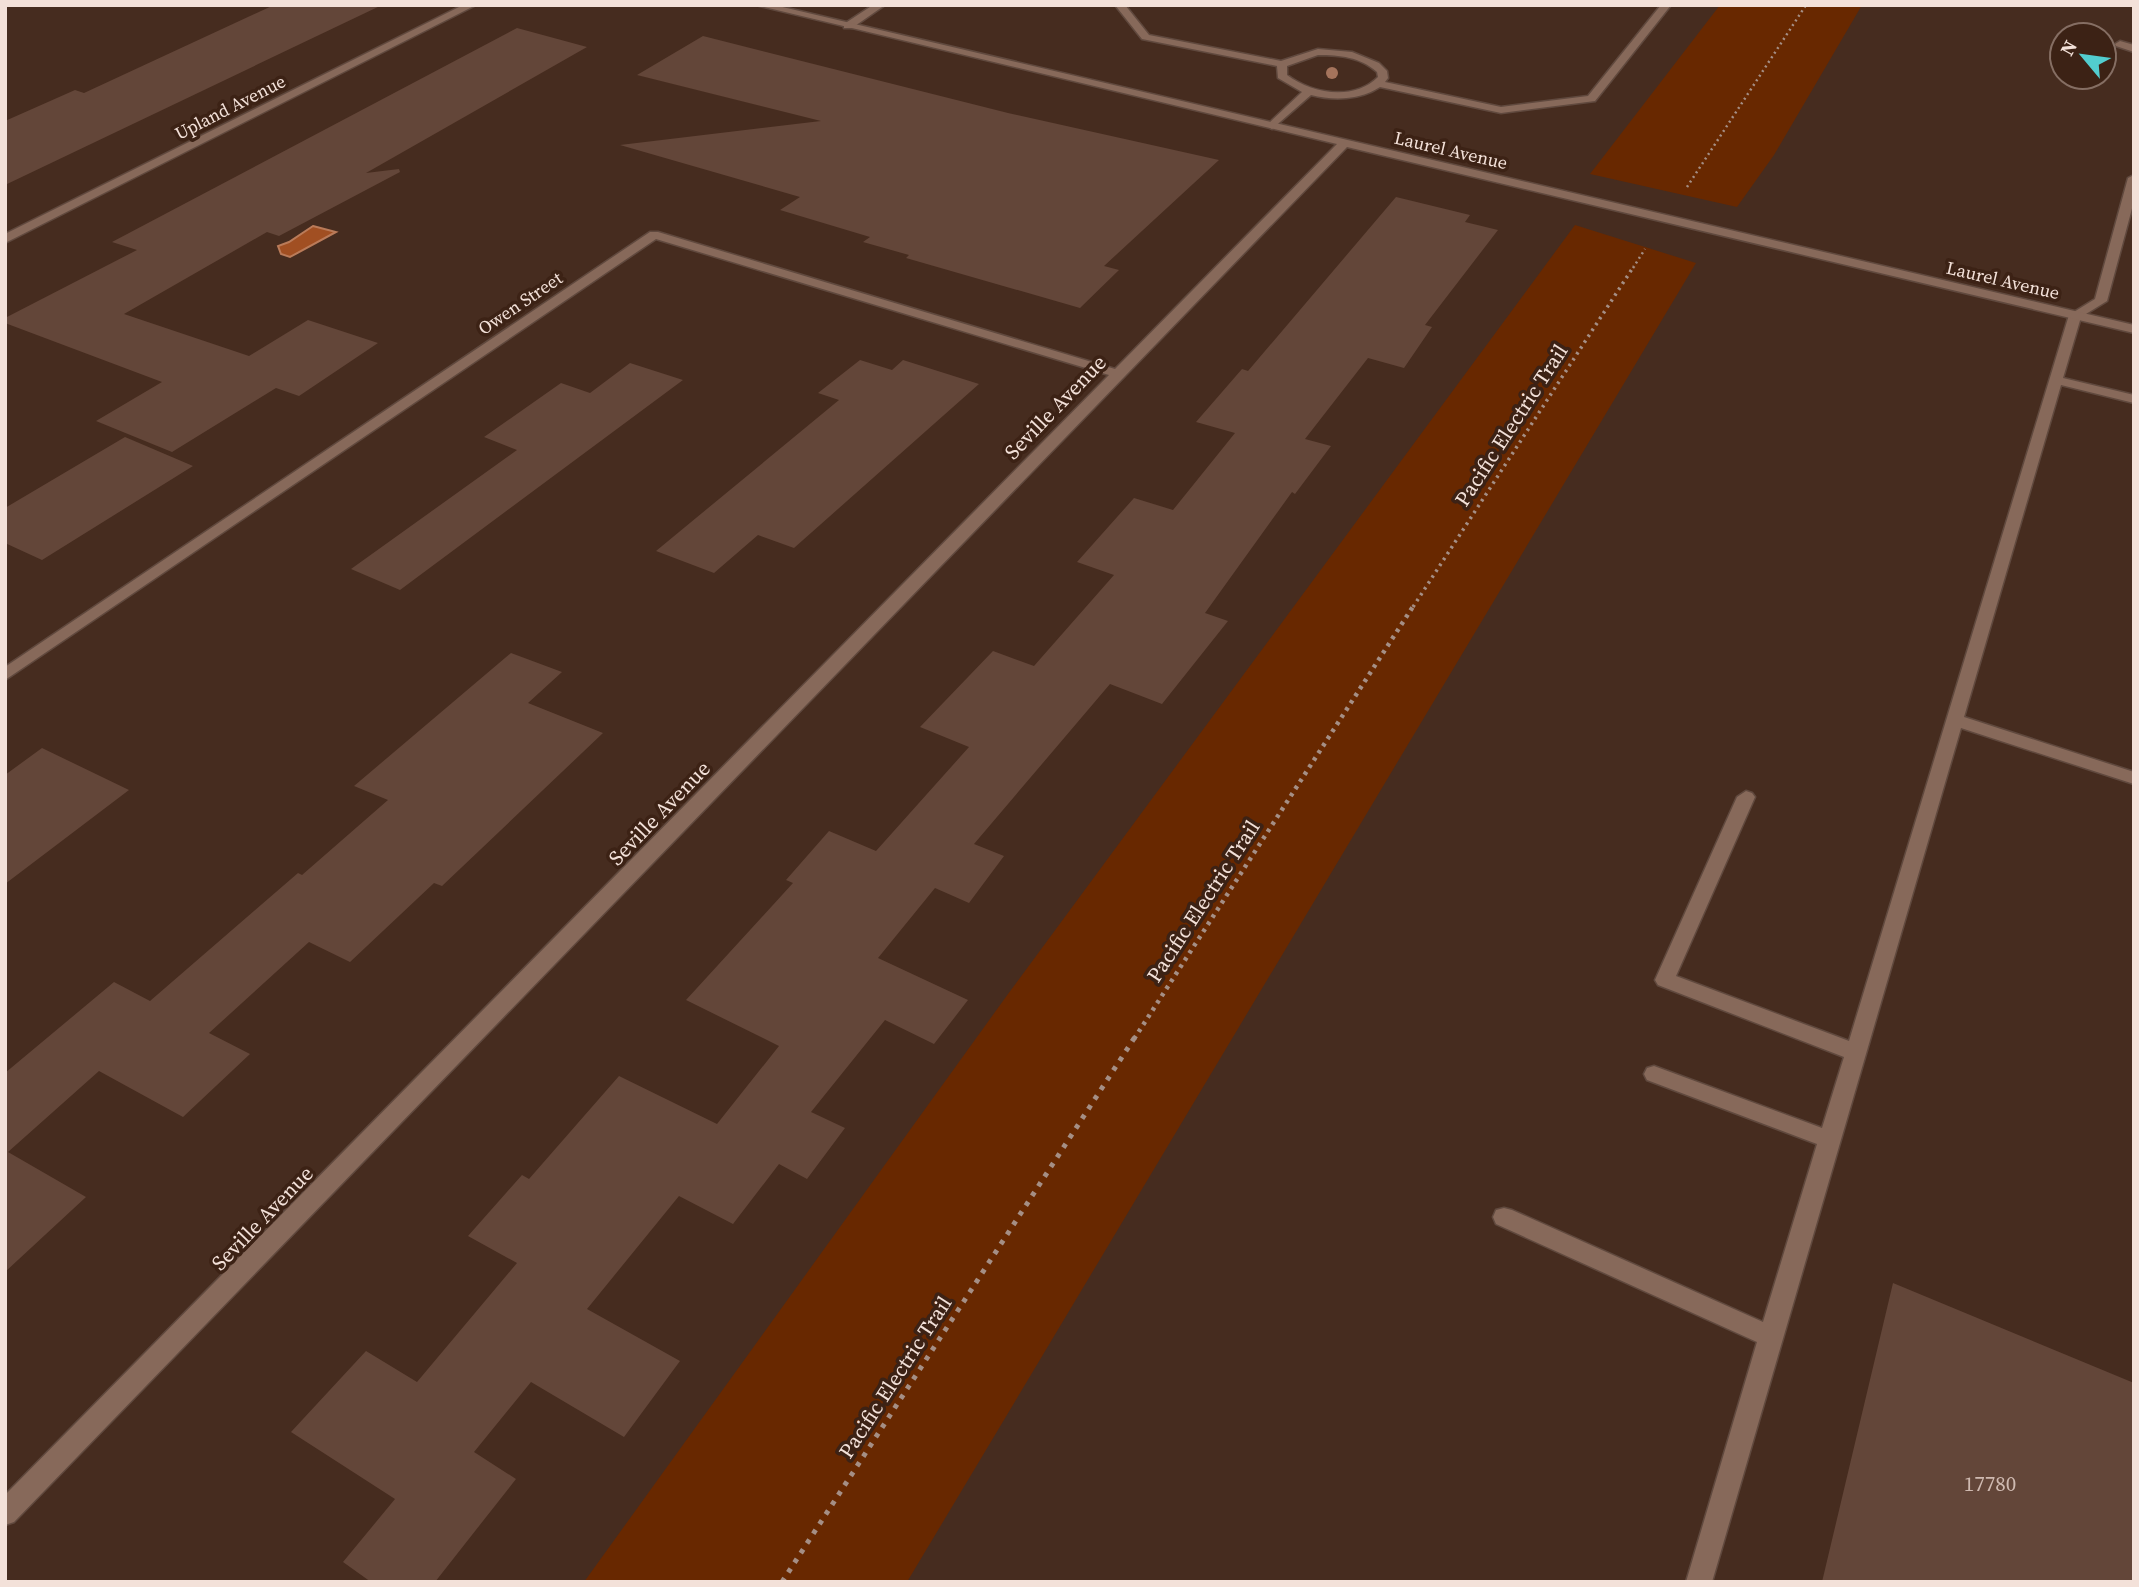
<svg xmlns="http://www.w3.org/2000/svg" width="2139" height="1587" font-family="'Source Serif 4',serif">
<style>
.green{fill:#682800}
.water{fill:#a14f22;stroke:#ba7b59;stroke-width:2}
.building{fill:#634639}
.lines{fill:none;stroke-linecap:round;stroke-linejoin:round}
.service-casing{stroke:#60493e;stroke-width:3}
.minor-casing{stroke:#60493e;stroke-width:3}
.path-far3{stroke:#a58f85;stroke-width:2.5;stroke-dasharray:2 3.5;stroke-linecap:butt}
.path-far2{stroke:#a58f85;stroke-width:3.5;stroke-dasharray:2.5 4.5;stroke-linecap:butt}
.path-far1{stroke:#a58f85;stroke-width:4.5;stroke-dasharray:3.5 5;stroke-linecap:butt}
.path{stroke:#a58f85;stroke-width:5;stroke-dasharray:4.5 7;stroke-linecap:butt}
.service{fill:#87695a;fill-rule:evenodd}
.minor{fill:#87695a;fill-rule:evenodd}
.tree{fill:#a5745c}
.labels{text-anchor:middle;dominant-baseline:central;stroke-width:7;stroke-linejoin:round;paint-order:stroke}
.far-street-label{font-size:18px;fill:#f3e1d9;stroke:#3c2215}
.street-label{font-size:21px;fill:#f3e1d9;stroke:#3c2215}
.near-number-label{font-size:21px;fill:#cfbab1}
</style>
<rect width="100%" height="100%" fill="#462c1f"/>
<!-- green -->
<path class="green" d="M 1720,5 L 1862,5 L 1774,155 L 1737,207 L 1590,174 Z
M 1575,225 L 1696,263 L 907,1582 L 584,1582 L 1008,994 Z"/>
<!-- water -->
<path class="water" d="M 313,226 L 336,232 L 290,257 L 281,254 L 278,246 L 289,242 Z"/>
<!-- building -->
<path class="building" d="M 274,5 L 382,5 L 5,185 L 5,121 L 75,90 L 84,93 Z
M 517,28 L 587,47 L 366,173 L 399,169 L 400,172 L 279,236 L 267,232 L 124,314 L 249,356 L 308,320 L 378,343 L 299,396 L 276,388 L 172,452 L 96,421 L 162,382 L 5,323 L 5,318 L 137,250 L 112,242 Z
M 703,36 L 1008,113 L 1219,160 L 1104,266 L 1119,270 L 1080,308 L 906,258 L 909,255 L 863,242 L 870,237 L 780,210 L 800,197 L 620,145 L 821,121 L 637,75 Z
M 1396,197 L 1470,215 L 1465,222 L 1498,230 L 1425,325 L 1432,327 L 1404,368 L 1368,358 L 1305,439 L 1331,446 L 1295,494 L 1292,492 L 1205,613 L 1228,621 L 1162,704 L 1110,684 L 974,844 L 1004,856 L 969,903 L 935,888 L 878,958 L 968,1000 L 934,1044 L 885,1020 L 811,1112 L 845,1128 L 807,1179 L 779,1164 L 733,1224 L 679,1196 L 587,1309 L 680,1361 L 624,1437 L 531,1382 L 474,1452 L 516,1479 L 435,1582 L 371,1582 L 343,1562 L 395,1499 L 291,1432 L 366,1351 L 417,1382 L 517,1263 L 468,1236 L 522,1175 L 529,1179 L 619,1076 L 717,1124 L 779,1046 L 686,1000 L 793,883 L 786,880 L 829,831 L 876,851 L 969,747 L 920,727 L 993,651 L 1034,666 L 1114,575 L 1077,562 L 1134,498 L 1173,510 L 1235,433 L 1196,422 L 1242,369 L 1248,371 Z
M 860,360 L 892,370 L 903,360 L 979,384 L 794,548 L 758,535 L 714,573 L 656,551 L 839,400 L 818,393 Z
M 630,363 L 683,380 L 400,590 L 351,569 L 517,450 L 484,437 L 561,383 L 590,393 Z
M 125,437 L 193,466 L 42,560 L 5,543 L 5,508 Z
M 511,653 L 562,672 L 528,703 L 603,733 L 442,886 L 434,883 L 350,962 L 309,942 L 209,1033 L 250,1054 L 183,1117 L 99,1071 L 8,1152 L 86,1197 L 5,1272 L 5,1073 L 114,982 L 150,1001 L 298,873 L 302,875 L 388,800 L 354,786 Z
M 42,748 L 129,790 L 5,884 L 5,775 Z
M 1893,1283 L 2134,1383 L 2134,1582 L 1822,1582 Z"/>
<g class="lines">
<!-- service casing -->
<g class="service-casing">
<path id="service" d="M 873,5 L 885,5 L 852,28 L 844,28 L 844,24 Z
M 1115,5 L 1125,5 L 1149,35 L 1281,61 L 1318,49 L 1352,52 L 1379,63 L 1387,71 L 1388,78 L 1385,82 L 1501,107 L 1588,96 L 1661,5 L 1671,5 L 1595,101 L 1501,113 L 1380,87 C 1360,100 1334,101 1311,95 L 1272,129 L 1267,126 L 1268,124 L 1302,92 L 1278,78 L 1277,66 L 1142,39 ZM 1318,55 C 1340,55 1360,57 1377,72 L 1378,77 C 1354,101 1312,94 1287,75 L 1287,66 Z
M 2120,41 L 2134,45 L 2134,52 L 2116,46 L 2115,44 Z
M 2134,175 L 2134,201 L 2107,301 L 2081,317 L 2063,378 L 2134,395 L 2134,403 L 2061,385 L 1964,717 L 2134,772 L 2134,784 L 1961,728 L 1712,1582 L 1686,1582 L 1757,1342 L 1496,1224 L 1493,1217 L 1496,1210 L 1504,1208 L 1512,1210 L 1763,1322 L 1817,1144 L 1647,1080 L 1644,1074 L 1647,1068 L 1654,1066 L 1822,1128 L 1844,1057 L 1658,985 L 1655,980 L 1737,797 L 1746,791 L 1752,793 L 1755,797 L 1676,976 L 1849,1041 L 2069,315 L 2095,299 L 2128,178 Z"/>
</g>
<!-- minor casing -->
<g class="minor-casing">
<path id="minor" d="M 463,5 L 476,5 L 5,243 L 5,234 Z
M 756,5 L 774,5 L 2134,325 L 2134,333 L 1347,147 L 14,1522 L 5,1525 L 5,1495 L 1109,375 L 656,239 L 5,680 L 5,667 L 650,232 L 658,232 L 1115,369 L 1337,144 Z"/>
</g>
<!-- path-far3 -->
<path class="path-far3" d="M 1687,187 L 1806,5
M 1633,268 L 1645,249"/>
<!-- path-far2 -->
<path class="path-far2" d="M 1413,607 L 1634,266"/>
<!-- path-far1 -->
<path class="path-far1" d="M 1134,1039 L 1414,605"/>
<!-- path -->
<path class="path" d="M 782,1582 L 1135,1037"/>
<!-- service -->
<use href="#service" class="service"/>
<!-- minor -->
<use href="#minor" class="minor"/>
</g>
<!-- trees -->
<circle class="tree" cx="1332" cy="73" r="6"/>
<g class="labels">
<!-- far-street labels -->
<g class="far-street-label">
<text transform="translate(230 107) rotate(-27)">Upland Avenue</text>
<text transform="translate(1451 150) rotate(13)">Laurel Avenue</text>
<text transform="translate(2003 280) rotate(13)">Laurel Avenue</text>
<text transform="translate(520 303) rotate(-34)">Owen Street</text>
</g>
<!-- street labels -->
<g class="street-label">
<text transform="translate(1055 407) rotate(-46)">Seville Avenue</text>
<text transform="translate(1511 425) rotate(-57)">Pacific Electric Trail</text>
<text transform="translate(659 813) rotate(-46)">Seville Avenue</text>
<text transform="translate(1203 901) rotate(-57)">Pacific Electric Trail</text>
<text transform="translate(262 1218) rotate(-46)">Seville Avenue</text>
<text transform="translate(895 1377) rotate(-57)">Pacific Electric Trail</text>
</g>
<!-- near-number labels -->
<g class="near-number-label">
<text x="1990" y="1483">17780</text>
</g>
</g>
<!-- border -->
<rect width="2139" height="1587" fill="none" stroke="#f3e1d9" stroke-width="14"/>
<!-- north arrow -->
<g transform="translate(2083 56) rotate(299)"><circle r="33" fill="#3c2215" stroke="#856e63" stroke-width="2"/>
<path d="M0-5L12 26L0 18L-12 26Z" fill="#52cdcf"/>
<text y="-10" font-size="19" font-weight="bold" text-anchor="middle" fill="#f3e1d9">N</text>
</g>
</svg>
